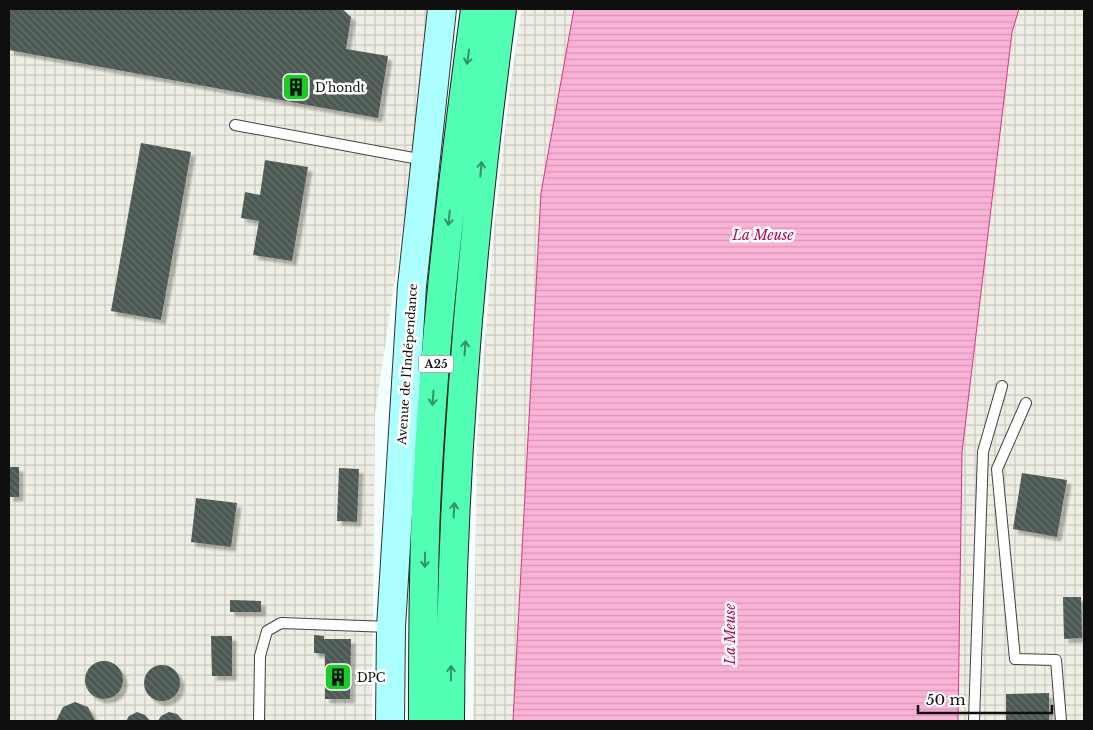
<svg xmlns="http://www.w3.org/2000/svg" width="1093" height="730" font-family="'Libre Baskerville',serif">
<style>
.industrial{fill:url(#industrial-grid)}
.water{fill:url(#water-rules);stroke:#d73483}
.building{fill:url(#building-back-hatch);filter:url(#shadow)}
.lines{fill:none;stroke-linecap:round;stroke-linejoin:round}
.lane-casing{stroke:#424242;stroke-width:12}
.secondary-casing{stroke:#313131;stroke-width:30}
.highway-casing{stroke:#202020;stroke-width:30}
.lane{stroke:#fff;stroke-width:10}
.secondary{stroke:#adffff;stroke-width:28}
.highway{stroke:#51feb4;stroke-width:28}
.oneway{stroke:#33926a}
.labels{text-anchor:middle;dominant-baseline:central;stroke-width:5;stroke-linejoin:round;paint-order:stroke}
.shield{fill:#fff;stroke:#575757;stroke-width:1}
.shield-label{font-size:11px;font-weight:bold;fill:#0f0f0f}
.poi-label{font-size:12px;fill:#0f0f0f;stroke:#fff;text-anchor:start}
.street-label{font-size:12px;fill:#0f0f0f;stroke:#fff}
.water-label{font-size:14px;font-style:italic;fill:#ac0e55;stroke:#fff}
</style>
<defs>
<pattern id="industrial-grid" width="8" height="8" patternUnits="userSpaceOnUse" patternTransform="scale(1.25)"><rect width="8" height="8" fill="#eeeee4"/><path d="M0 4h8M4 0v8" fill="none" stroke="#cbcbc2"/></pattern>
<pattern id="water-rules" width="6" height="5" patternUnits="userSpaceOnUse" patternTransform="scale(1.25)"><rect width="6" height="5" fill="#fbb2d7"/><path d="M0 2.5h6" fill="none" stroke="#d698b7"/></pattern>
<pattern id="building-back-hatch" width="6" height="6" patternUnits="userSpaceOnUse" patternTransform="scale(1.25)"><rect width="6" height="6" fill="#4b5952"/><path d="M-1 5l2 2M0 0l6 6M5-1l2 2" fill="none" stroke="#66706b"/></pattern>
<filter id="shadow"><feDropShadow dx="4.5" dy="4.5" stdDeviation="1" flood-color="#0004"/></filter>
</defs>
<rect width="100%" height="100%" fill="#f2fffe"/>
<!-- industrial -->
<path class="industrial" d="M 9,9 L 435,9 L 375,414 L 372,721 L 9,721 Z
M 522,9 L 574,9 L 541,193 L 513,721 L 473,721 L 477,439 L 494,229 L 510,86 Z
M 1019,9 L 1084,9 L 1084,721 L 958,721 L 962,452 L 1012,32 Z"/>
<!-- water -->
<path class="water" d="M 574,9 L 1019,9 L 1012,32 L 962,452 L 958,721 L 513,721 L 541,193 Z"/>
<!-- building -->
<path class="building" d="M 9,9 L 342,9 L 351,17 L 346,49 L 388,56 L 378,118 L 9,50 Z
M 141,143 L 191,152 L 161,320 L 111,311 Z
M 265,160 L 308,167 L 292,261 L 253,255 L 259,221 L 241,218 L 245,192 L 260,195 Z
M 9,467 L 19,467 L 19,497 L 9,497 Z
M 339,468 L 359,469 L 357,522 L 337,521 Z
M 1022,473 L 1067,480 L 1057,537 L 1013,529 Z
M 196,498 L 237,503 L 231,547 L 191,542 Z
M 1063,597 L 1081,597 L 1082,638 L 1064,639 Z
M 230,600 L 261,601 L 261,612 L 230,612 Z
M 314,635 L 324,636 L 324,639 L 351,639 L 350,699 L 325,699 L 325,654 L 314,653 Z
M 211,636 L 232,636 L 232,676 L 212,676 Z
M85 680a19 19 0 1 1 38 0a19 19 0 1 1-38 0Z
M144 683a18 18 0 1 1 36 0a18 18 0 1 1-36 0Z
M 1049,693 L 1049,721 L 1006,721 L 1006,694 Z
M 75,702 L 88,707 L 95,721 L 56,721 L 63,707 Z
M 137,712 L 145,715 L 150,721 L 126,721 L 129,716 Z
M 169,712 L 177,714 L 183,721 L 158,721 L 161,716 Z"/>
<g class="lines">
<!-- lane casing -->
<g class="lane-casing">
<path id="lane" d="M 235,125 L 424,160
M 1026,403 L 997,469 L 1015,659 L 1056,660 L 1061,721
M 259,721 L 260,656 L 267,631 L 281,623 L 390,627
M 974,721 L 983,452 L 1002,386"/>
</g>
<!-- secondary casing -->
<g class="secondary-casing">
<path id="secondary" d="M 390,721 L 391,627 L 412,286 L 442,9"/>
</g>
<!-- highway casing -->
<g class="highway-casing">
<path id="highway" d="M 423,721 C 423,651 423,580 426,509 C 433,342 453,175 475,9
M 450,721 C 451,481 470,247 502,9"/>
</g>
<!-- lane -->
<use href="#lane" class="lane"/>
<!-- secondary -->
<use href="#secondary" class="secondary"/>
<!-- highway -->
<use href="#highway" class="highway"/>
</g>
<!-- one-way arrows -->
<defs><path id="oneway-shaft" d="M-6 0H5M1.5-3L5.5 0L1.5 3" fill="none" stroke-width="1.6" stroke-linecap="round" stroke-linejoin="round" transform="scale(1.25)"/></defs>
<g class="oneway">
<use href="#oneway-shaft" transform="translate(468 57) rotate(98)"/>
<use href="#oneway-shaft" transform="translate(481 169) rotate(-85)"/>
<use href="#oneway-shaft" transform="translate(449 218) rotate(96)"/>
<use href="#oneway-shaft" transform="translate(465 348) rotate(-86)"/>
<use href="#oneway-shaft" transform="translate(433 398) rotate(94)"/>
<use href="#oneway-shaft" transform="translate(454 510) rotate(-87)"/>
<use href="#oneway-shaft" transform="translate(425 560) rotate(91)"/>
<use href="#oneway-shaft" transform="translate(451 673) rotate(-89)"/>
</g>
<!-- icons -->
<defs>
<g id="building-square" transform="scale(1.4375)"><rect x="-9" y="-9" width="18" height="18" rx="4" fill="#1ccb28" stroke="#fff"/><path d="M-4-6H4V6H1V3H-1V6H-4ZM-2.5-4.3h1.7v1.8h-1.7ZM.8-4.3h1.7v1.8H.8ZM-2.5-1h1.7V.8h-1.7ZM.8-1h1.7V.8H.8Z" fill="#111"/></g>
</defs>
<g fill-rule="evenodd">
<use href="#building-square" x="296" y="87"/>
<use href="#building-square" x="338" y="677"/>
</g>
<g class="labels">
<!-- shield labels -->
<rect class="shield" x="418.5" y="355.5" width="35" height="17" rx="4"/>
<g class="shield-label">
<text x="436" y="364">A25</text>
</g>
<!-- poi labels -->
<g class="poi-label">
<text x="315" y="87">D'hondt</text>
<text x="357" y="677">DPC</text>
</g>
<!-- street labels -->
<g class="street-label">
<text transform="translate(407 364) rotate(-86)">Avenue de l'Indépendance</text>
</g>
<!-- water labels -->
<g class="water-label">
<text x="763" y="235">La Meuse</text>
<text transform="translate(730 634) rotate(-90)">La Meuse</text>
</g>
</g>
<!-- border -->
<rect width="1093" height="730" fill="none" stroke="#0f0f0f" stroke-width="20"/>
<!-- scale -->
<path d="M918 705v8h134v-8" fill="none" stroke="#0f0f0f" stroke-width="2.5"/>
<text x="926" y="705" font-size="15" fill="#0f0f0f" stroke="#ffffff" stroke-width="4" paint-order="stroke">50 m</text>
</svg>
